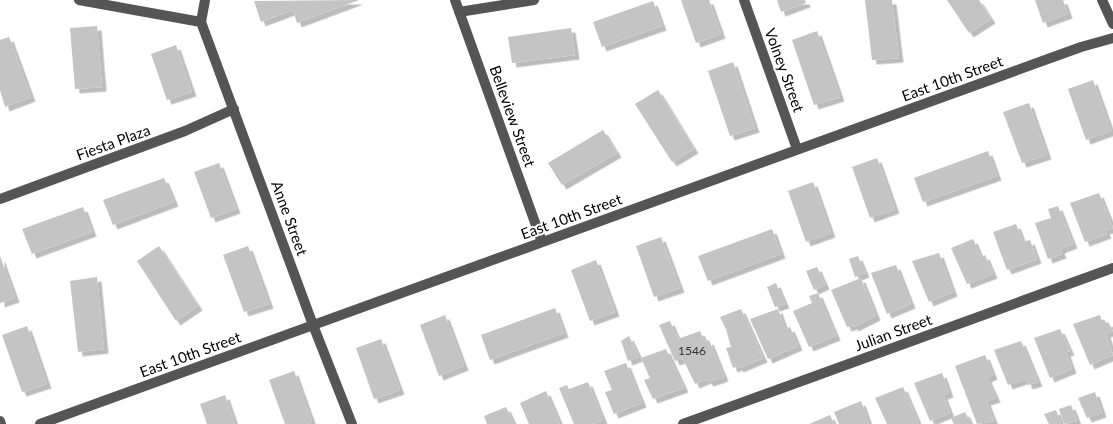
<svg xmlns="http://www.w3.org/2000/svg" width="1113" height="424" font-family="Lato,sans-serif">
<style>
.building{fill:#c4c4c4;filter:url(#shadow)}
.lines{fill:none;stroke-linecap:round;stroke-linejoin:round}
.minor{stroke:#555;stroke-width:10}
.labels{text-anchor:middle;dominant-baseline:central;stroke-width:4;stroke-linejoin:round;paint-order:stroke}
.number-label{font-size:12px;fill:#313131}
.street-label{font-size:15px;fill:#000;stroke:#fff}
</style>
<defs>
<filter id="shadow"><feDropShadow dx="4.5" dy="4.5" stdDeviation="0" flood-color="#0004"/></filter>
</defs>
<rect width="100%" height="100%" fill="#fff"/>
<!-- building -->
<path class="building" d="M 359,0 L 297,23 L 293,10 L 261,22 L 254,1 Z
M 681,0 L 709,0 L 721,34 L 696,43 Z
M 777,0 L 805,0 L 806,3 L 781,12 Z
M 865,0 L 892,0 L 899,58 L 872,60 Z
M 947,0 L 979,0 L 991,19 L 969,33 Z
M 1035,0 L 1063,0 L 1068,14 L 1043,23 Z
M 653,1 L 662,26 L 602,47 L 593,22 Z
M 97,26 L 102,87 L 75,89 L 70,28 Z
M 571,28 L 575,55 L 512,63 L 508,37 Z
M 817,31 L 840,97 L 814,105 L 792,40 Z
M 9,37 L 31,97 L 5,107 L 0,90 L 0,40 Z
M 176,45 L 192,92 L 167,100 L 151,54 Z
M 733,62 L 755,128 L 730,136 L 708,71 Z
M 1093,80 L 1111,131 L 1086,140 L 1068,89 Z
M 658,90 L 694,149 L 672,162 L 635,104 Z
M 1029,103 L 1047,155 L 1022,163 L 1003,112 Z
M 603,130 L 617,153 L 562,185 L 548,163 Z
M 988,151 L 997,176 L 923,202 L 914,178 Z
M 877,158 L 895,209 L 870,218 L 852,167 Z
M 219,163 L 236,209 L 211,218 L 194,172 Z
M 164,178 L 174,202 L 113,225 L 103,200 Z
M 813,182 L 831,233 L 806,242 L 788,191 Z
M 1099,193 L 1113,228 L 1105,230 L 1107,234 L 1085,242 L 1070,203 Z
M 1058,206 L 1073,244 L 1060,249 L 1062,254 L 1048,259 L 1035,223 L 1051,218 L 1048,209 Z
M 83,207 L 92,232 L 32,254 L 22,229 Z
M 1016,224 L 1023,242 L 1030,240 L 1037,259 L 1007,270 L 993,232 Z
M 772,229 L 781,254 L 708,281 L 698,256 Z
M 661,237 L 680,288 L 654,297 L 636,246 Z
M 973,239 L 981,257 L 985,255 L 993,274 L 967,284 L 951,248 Z
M 159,246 L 198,306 L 176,321 L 137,261 Z
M 248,246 L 269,304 L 244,312 L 223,255 Z
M 939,253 L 953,292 L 929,302 L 912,261 Z
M 0,256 L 15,298 L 0,303 Z
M 858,256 L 865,273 L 855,277 L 849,259 Z
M 596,260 L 615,312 L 590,321 L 571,270 Z
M 896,265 L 911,304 L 887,314 L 871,273 Z
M 817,267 L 825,285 L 814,290 L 806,271 Z
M 97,277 L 104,349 L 78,352 L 70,281 Z
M 861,278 L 876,316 L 854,327 L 853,325 L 847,327 L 831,290 Z
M 776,283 L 785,304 L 775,307 L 767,287 Z
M 818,293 L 836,336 L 809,347 L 793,311 L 812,303 L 809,296 Z
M 555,308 L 564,333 L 490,360 L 481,335 Z
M 741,309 L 763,358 L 739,368 L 738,366 L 733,368 L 726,348 L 731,347 L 726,329 L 720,317 Z
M 778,309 L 785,329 L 790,327 L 798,346 L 768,359 L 750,319 Z
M 445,315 L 464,366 L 439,376 L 420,325 Z
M 1100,315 L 1103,324 L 1108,322 L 1113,331 L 1106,333 L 1113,355 L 1090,365 L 1073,324 Z
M 670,321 L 678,339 L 700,331 L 705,342 L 709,340 L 724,377 L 709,382 L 707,379 L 695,384 L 683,359 L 675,361 L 659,325 Z
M 27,326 L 47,384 L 22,392 L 2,335 Z
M 1060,329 L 1070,351 L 1066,352 L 1072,369 L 1050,378 L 1034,338 Z
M 629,336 L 639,357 L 628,361 L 621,341 Z
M 381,339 L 400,390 L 374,399 L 356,348 Z
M 1021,341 L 1038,382 L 1028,385 L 1026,379 L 1008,385 L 994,350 Z
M 666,349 L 684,388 L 653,399 L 644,380 L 650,378 L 641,358 Z
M 985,355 L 993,375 L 987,378 L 996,398 L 986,401 L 994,421 L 977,424 L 955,366 Z
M 626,363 L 642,403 L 614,414 L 605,392 L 612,390 L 604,371 Z
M 294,371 L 312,422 L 307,424 L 285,424 L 269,380 Z
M 942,373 L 949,393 L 943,395 L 950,413 L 930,421 L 914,383 Z
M 588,382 L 603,420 L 593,424 L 574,424 L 559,388 L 567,385 L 569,389 Z
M 903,387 L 919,424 L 887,424 L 875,398 Z
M 546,391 L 560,424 L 529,424 L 520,403 Z
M 1095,392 L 1102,413 L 1087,418 L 1078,398 Z
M 225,395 L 235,424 L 207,424 L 200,404 Z
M 861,401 L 869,424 L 839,424 L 834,412 Z
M 1071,405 L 1077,421 L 1064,424 L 1059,409 Z
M 506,407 L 514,424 L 487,424 L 484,416 Z
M 1056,410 L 1061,424 L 1049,424 L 1044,414 Z
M 965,412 L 971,424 L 954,424 L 951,418 Z
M 830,415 L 834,424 L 809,424 Z"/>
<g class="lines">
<!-- minor -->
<path class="minor" d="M 79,0 L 201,22
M 455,0 L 542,242
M 744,0 L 797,149
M 1102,0 L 1113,24
M 459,12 L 534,0
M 201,22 L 313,325 L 352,424
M 201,22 L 205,0
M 0,199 L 185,131 L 234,109
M 0,421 L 1,424
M 40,424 L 1081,47 L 1113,38
M 683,424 L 1113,268"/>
</g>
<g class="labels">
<!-- number labels -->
<g class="number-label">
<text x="692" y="350">1546</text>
</g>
<!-- street labels -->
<g class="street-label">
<text transform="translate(785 70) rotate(70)">Volney Street</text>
<text transform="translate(952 78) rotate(-20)">East 10th Street</text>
<text transform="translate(513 116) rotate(70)">Belleview Street</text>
<text transform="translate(113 142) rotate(-20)">Fiesta Plaza</text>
<text transform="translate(571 216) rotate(-20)">East 10th Street</text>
<text transform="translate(290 218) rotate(70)">Anne Street</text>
<text transform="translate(893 332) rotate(-20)">Julian Street</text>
<text transform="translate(190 354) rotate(-20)">East 10th Street</text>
</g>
</g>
</svg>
